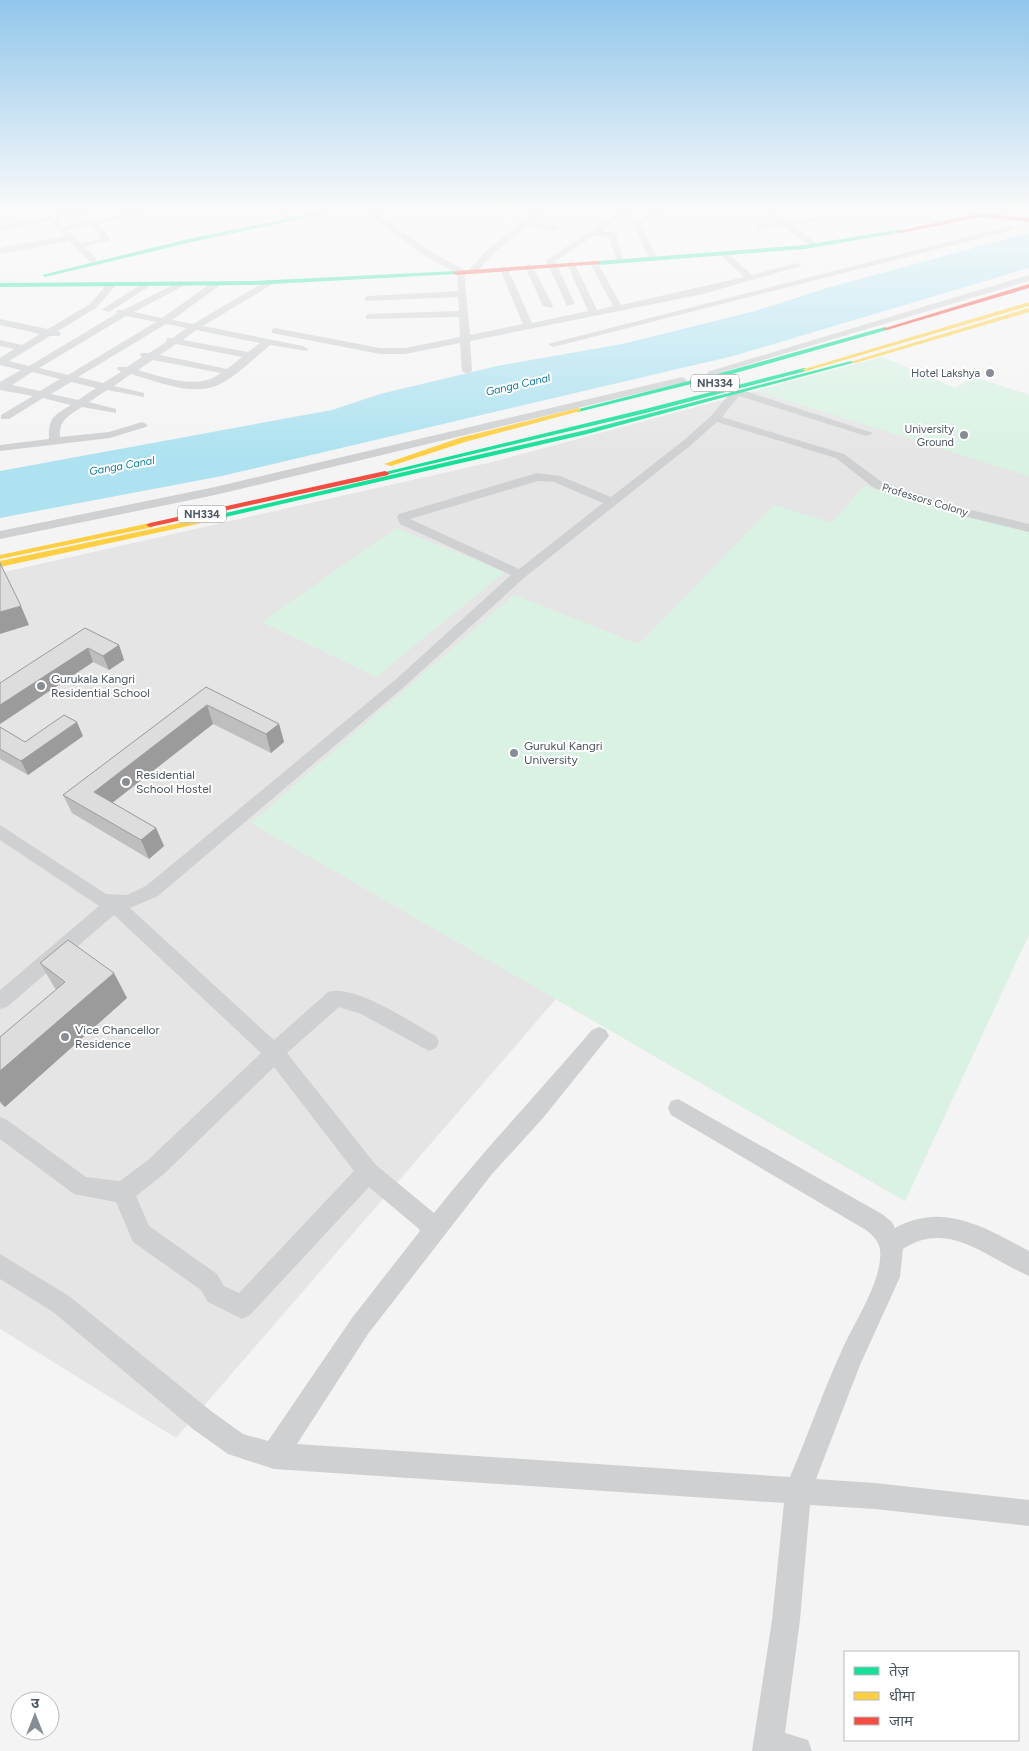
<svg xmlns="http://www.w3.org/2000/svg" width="1029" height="1751" font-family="Figtree,'Noto Sans Devanagari',sans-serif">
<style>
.education{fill:#e6e5e6}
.green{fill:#d9f2e3}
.water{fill:#aee2f0}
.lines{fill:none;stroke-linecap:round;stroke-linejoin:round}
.street{fill:#ced0d2;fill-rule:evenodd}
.fast{fill:#16e098;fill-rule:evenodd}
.slow{fill:#ffcf43;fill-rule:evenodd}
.jam{fill:#f24e42;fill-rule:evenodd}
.wall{fill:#bebebf}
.shaded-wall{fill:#9b9b9b}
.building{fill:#ddddde;stroke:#9b9b9b}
.poi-dot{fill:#868d94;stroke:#fff;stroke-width:2}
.labels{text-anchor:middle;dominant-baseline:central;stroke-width:4;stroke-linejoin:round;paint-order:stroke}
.far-poi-label{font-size:11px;fill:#4a5661;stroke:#fff;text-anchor:end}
.shield{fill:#fff;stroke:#808990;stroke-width:1}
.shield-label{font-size:11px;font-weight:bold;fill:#4a5661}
.far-water-label{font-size:11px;font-style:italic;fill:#0c7c9b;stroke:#fff}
.far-street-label{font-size:11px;fill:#4a5661;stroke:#fff}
.poi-label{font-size:12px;fill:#4a5661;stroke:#fff;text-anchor:start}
</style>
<rect width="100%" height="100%" fill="#f4f4f4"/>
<!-- education -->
<path class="education" d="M 882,357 L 955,388 L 974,377 L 1029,395 L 1029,934 L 905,1201 L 556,999 L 176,1438 L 0,1329 L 0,573 L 492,462 Z"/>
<!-- green -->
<path class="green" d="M 882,357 L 955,388 L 974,377 L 1029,395 L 1029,476 L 756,391 Z
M 864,486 L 1029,532 L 1029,934 L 905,1201 L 251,823 L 514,595 L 639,644 L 774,505 L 832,523 Z
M 396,528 L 505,572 L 376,677 L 262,622 Z"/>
<!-- water -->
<path class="water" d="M 1029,233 L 1029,268 L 733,356 L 222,476 L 0,518 L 0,471 L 332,410 L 380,394 L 497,366 L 622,344 L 755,311 L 830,287 Z"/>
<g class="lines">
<!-- street -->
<path class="street" d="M 81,210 L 98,210 L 56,220 L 64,226 L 144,210 L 160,210 L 99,224 L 111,240 L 85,247 L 96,258 L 96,262 L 90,262 L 69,241 L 0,254 L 0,248 L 65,236 L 52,224 L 52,220 L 0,230 L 0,226 ZM 92,225 L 102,239 L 81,243 L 68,230 Z
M 274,210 L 284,210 L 293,217 L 286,219 Z
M 368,210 L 373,210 L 433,253 L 464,270 L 470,335 L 523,324 L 500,269 L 504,266 L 508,269 L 532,323 L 588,311 L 567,264 L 571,261 L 575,264 L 597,310 L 613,306 L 590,263 L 594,260 L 598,263 L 621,305 L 744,277 L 722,256 L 722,252 L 725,251 L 752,275 L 797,263 L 801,266 L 703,294 L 470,341 L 472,371 L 467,374 L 462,371 L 460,343 L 405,354 L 380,354 L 272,333 L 272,329 L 275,328 L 380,348 L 405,348 L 460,337 L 459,317 L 366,319 L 366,315 L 369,314 L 459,311 L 458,297 L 365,301 L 365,297 L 368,296 L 458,291 L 457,273 L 427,257 L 367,214 Z
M 537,210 L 546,210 L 532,222 L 558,227 L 558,231 L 527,226 L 494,253 L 475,274 L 469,274 L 469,270 L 488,249 Z
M 623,210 L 633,210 L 601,231 L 616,233 L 624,263 L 617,261 L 609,237 L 594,236 L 555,261 L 575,304 L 567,306 L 546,260 Z
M 653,210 L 663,210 L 641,224 L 657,259 L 653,262 L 649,259 L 633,223 Z
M 762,210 L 771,210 L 787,221 L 823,217 L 823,221 L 792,225 L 819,245 L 812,247 L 783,226 L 756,229 L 756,225 L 778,222 Z
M 1010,226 L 1014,228 L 1013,230 L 553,347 L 548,344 Z
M 529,264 L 533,267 L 553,306 L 551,308 L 543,306 L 525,267 Z
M 1029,275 L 1029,281 L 716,374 L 708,374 L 707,372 Z
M 268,280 L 273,283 L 271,285 L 203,326 L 303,346 L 308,349 L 307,351 L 270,345 C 257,356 233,379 218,385 C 192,397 156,381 131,374 L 114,386 L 144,393 L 144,397 L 107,390 L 89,402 L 116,409 L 116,413 L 82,407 C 68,416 59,420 60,437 L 109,432 L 142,422 L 148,425 L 146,427 L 110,438 L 0,451 L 0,445 L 49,439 C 48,418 54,415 71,405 L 43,398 L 9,419 L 1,419 L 1,415 L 33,396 L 0,390 L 0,382 L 21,370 L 0,365 L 0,358 L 14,349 L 0,346 L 0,340 L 22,345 L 40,334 L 0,325 L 0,319 L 48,329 L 90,304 L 109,282 L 117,284 L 96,308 L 58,331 L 61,334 L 59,336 L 50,336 L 9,361 L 29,366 L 116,314 L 117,310 L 123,310 L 179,282 L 187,284 L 134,312 L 162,318 L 213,282 L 219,282 L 219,286 L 172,320 L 193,324 ZM 126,316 L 156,322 L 68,375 L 39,368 ZM 166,324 L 186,328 L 173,338 L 167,338 L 166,342 L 149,353 L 141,353 L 140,355 L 142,357 L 127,367 L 118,367 L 117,369 L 121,372 L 103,383 L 78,377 ZM 196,330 L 260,343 L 248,352 L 183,340 ZM 176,344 L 242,357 L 227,369 L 160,355 ZM 153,360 L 221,373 C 198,391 163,377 138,370 ZM 32,372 L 60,379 L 40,391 L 12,385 ZM 71,382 L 96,388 L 78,400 L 51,394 Z
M 145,282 L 153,284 L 109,312 L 101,310 Z
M 682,377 L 687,380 L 686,382 L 215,495 L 0,539 L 0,531 L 215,487 Z
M 742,390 L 873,433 L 867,436 L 863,435 L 739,396 L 722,417 L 844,454 L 882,482 L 971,510 L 1029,524 L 1029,532 L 963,516 L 874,488 L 836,458 L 717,422 L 691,445 L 525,577 L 405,686 L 158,896 L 130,908 L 274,1040 L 328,992 C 354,983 412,1023 436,1036 L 439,1042 L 436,1048 L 429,1051 L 361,1014 L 339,1007 L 287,1053 L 376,1165 L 434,1213 C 484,1150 540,1091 592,1030 L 599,1027 L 606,1030 L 609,1036 L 543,1118 L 492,1174 L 368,1334 L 297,1444 L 790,1477 C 808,1435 823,1391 842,1350 C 854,1323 878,1287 880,1259 C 882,1245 876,1238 866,1230 L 671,1115 L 668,1108 L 671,1101 L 678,1099 L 882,1214 L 892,1222 L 895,1228 C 943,1201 986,1228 1029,1251 L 1029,1276 C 987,1258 948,1219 903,1249 L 900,1277 L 860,1365 L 816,1479 L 875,1483 L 1029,1500 L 1029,1526 L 875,1509 L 810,1505 L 800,1620 L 785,1733 L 808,1740 L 812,1751 L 752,1751 L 772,1620 L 784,1503 L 274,1469 L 228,1454 L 193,1429 L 53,1312 L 0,1279 L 0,1254 L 69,1296 L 211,1411 L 243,1434 L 268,1441 L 352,1318 L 420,1231 L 418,1228 L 369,1187 L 250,1315 L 242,1319 L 208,1302 L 201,1290 L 133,1242 L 116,1202 L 74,1194 L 0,1139 L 0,1117 L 7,1120 L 86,1177 L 120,1181 L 148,1160 L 261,1053 L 114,915 L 7,1007 L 0,1009 L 0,990 L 99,906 L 0,840 L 0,825 L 106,894 L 127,895 L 146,886 L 395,680 L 511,575 L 400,524 L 397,517 L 399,514 L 537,473 L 560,476 L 611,497 L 683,441 L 711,416 L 731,392 ZM 538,481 L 554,482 L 603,503 L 519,569 L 410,519 ZM 274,1067 L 354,1171 L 239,1293 L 224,1286 L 217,1274 L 149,1226 L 136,1196 L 164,1174 Z"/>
<!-- fast -->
<path class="fast" d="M 330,210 L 340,210 L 188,243 L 45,277 L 42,275 L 188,239 Z
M 902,229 L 904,232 L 805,249 L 598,265 L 595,263 L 598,261 L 805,245 Z
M 456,271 L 458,274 L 252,285 L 0,287 L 0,283 L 252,281 Z
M 885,327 L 887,328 L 887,330 L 732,374 L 578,412 L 575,410 L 728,371 Z
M 851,361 L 856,362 L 587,434 L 208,521 L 204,519 L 208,517 L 586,430 Z
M 804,368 L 806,369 L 806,371 L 646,413 L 385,475 L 381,473 L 645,409 Z"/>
<!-- slow -->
<path class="slow" d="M 1029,302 L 1029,306 L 806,371 L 801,370 Z
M 1029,308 L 1029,312 L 855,363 L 850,362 Z
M 578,408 L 581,410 L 580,411 L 465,442 L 391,466 L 384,464 L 459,438 Z
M 208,517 L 211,517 L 211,521 L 0,567 L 0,561 Z
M 150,523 L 153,523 L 153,527 L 0,559 L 0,555 Z"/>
<!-- jam -->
<path class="jam" d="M 980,213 L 1029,218 L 1029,222 L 980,217 L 902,233 L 899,231 Z
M 598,261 L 600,264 L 456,275 L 453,273 L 456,271 Z
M 1029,284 L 1029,288 L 887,330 L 882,329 Z
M 385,471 L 389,473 L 388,475 L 150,527 L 146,525 L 150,523 Z"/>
</g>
<!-- wall -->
<path class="wall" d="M 85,628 L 119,645 L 124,660 L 109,670 L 93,662 L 0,724 Z
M 206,687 L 279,724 L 284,742 L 271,753 L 213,724 L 112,802 L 156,828 L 164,846 L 149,859 L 72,813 L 63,795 Z
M 0,727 L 25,742 L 83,736 L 28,775 L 0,759 Z
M 40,963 L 127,998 L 5,1107 L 0,1103 L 0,1037 L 56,990 Z"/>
<!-- shaded-wall -->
<path class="shaded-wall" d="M 21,606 L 29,625 L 0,634 L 0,612 Z
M 119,645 L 124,660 L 109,670 L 103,656 Z
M 88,648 L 93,662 L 0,724 L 0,705 Z
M 207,705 L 213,724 L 102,811 L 94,792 Z
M 77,722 L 83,736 L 28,775 L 21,761 Z
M 279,724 L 284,742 L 271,753 L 266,734 Z
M 156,828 L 164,846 L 149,859 L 141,840 Z
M 114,973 L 127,998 L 5,1107 L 0,1101 L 0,1071 Z"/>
<!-- building -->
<path class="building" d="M 0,563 L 21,606 L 0,612 Z
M 85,628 L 119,645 L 103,656 L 88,648 L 0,705 L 0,683 Z
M 206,687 L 279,724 L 266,734 L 207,705 L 94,792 L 156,828 L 141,840 L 63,795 Z
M 64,715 L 77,722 L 21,761 L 0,749 L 0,727 L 25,742 Z
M 68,940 L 114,973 L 0,1071 L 0,1037 L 65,982 L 40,963 Z"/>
<!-- sky -->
<linearGradient id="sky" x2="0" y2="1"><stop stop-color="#91c6eb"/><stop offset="0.46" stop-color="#fafafa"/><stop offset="1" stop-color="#fafafa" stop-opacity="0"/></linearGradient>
<rect width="1029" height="455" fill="url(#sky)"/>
<!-- markers -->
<g class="poi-dot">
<circle cx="990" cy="373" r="5"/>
<circle cx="964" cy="435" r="5"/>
<circle cx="41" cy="686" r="5"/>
<circle cx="514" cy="753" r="5"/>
<circle cx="126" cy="782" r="5"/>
<circle cx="65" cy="1037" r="5"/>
</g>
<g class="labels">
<!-- far-poi labels -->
<g class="far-poi-label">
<text x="980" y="373">Hotel Lakshya</text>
<text x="954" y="429">University<tspan x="954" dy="13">Ground</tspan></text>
</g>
<!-- shield labels -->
<g class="shield">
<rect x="691" y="374.5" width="48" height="17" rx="4"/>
<rect x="178" y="505.5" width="48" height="17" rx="4"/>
</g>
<g class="shield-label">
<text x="715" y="383">NH334</text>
<text x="202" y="514">NH334</text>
</g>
<!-- far-water labels -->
<g class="far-water-label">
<text transform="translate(518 385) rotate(-13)">Ganga Canal</text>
<text transform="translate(122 466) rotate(-10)">Ganga Canal</text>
</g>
<!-- far-street labels -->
<g class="far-street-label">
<text transform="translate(925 500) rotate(17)">Professors Colony</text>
</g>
<!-- poi labels -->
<g class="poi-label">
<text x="51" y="679">Gurukala Kangri<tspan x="51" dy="14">Residential School</tspan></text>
<text x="524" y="746">Gurukul Kangri<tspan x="524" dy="14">University</tspan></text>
<text x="136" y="775">Residential<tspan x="136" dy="14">School Hostel</tspan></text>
<text x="75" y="1030">Vice Chancellor<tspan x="75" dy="14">Residence</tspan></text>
</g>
</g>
<!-- legend -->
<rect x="844" y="1651" width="175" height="90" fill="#ffffff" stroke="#b7bbc0"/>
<rect x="854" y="1667" width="25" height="8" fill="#16e098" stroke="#b7bbc0"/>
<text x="889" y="1676" font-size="15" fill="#4a5661">तेज़</text>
<rect x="854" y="1692" width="25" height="8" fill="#ffcf43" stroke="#b7bbc0"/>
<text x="889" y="1701" font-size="15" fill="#4a5661">धीमा</text>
<rect x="854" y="1717" width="25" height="8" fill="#f24e42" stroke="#b7bbc0"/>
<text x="889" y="1726" font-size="15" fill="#4a5661">जाम</text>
<!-- north arrow -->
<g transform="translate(35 1716)"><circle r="24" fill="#ffffff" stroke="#b7bbc0"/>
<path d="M0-4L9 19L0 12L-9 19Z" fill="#868d94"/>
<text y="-8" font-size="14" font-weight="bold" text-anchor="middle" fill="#4a5661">उ</text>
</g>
</svg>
